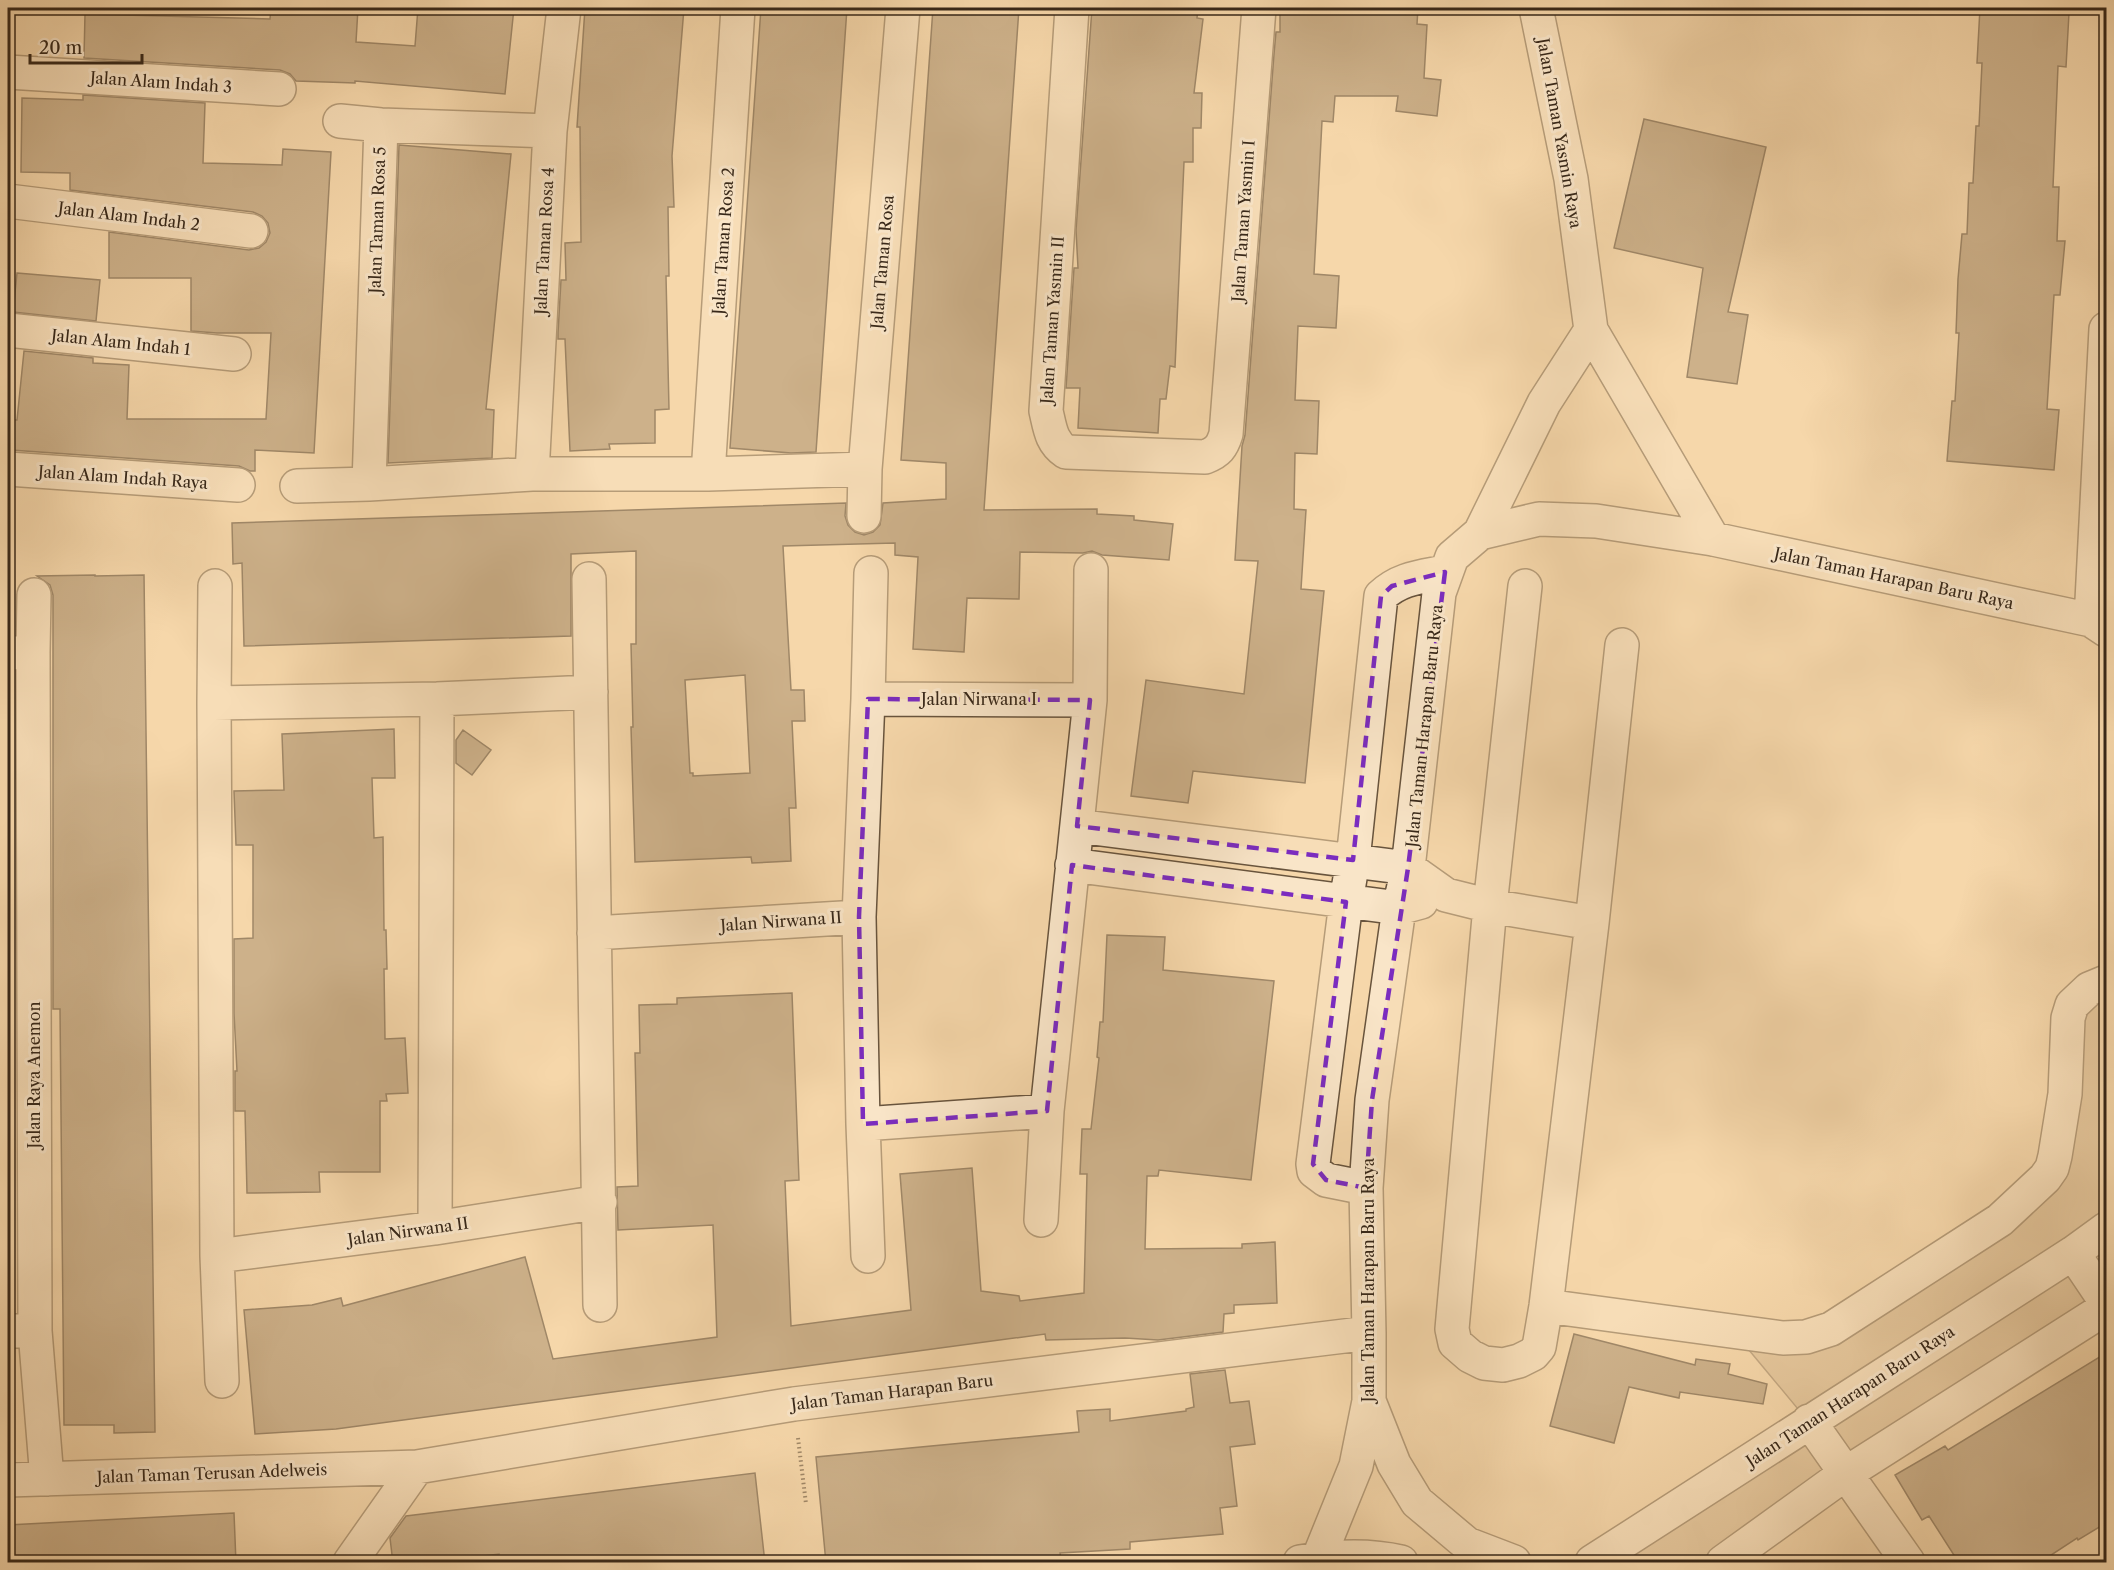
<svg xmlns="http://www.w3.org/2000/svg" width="2114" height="1570" font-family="'Libre Caslon Text',serif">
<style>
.green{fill:#d6b991;stroke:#877055;stroke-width:1.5}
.building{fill:#9b8364;stroke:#382819;stroke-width:1.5;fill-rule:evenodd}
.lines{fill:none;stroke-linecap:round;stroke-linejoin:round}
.minor-casing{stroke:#68543d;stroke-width:36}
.path{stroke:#382819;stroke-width:4;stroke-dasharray:1.5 3;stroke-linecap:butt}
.minor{stroke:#f9e5c8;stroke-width:33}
.marked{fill:none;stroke:#7b2cbf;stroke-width:4.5;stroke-dasharray:12 8;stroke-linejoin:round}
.labels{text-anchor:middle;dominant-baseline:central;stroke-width:6;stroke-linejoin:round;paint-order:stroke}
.street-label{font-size:16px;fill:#382819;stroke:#f9e5c8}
</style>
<rect width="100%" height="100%" fill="#f6d7aa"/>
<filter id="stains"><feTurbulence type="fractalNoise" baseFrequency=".00333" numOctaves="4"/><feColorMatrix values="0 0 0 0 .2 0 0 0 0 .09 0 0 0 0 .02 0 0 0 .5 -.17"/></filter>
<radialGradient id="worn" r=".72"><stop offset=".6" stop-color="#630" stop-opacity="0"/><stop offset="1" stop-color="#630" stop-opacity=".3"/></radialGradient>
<!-- green -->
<path class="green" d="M 2106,982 L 2106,1308 L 1723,1562 L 1592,1562 L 1808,1421 L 1734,1332 L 1806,1337 L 2045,1178 L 2068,1018 Z"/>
<!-- building -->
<path class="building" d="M 271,8 L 358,8 L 356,42 L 415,46 L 418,8 L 514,8 L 505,94 L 355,81 L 355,83 L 296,81 L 290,74 L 280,70 L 84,58 L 85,14 L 270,19 Z
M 585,8 L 684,8 L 672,156 L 674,207 L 668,207 L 669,276 L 666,276 L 669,409 L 655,410 L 655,443 L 609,444 L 610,449 L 570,451 L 565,339 L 558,339 L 558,333 L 561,280 L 566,280 L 565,243 L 581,242 L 580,127 L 577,127 Z
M 761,8 L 847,8 L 816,452 L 791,453 L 730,448 Z
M 933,8 L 1019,8 L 984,510 L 1097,509 L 1097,514 L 1134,516 L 1134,520 L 1173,524 L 1169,560 L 1102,555 L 1092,551 L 1083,553 L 1020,552 L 1019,599 L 967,598 L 964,652 L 913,649 L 918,557 L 895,555 L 895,543 L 783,546 L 791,690 L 804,690 L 805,721 L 792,721 L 796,808 L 789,808 L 791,861 L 752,863 L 751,857 L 635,862 L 631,727 L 633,727 L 631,644 L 636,644 L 636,551 L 571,554 L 571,636 L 244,646 L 242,563 L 233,564 L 232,523 L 846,503 L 845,516 L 848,525 L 855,532 L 864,535 L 873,532 L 880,525 L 883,503 L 946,499 L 946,463 L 901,460 ZM 745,675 L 750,773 L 693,776 L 693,773 L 690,773 L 685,680 Z
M 1092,8 L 1198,8 L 1197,18 L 1203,19 L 1194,93 L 1202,93 L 1201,128 L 1193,128 L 1193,162 L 1184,162 L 1175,367 L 1170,366 L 1166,399 L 1160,399 L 1158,433 L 1078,428 L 1080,388 L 1066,388 L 1074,268 L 1078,268 L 1076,230 Z
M 1280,8 L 1418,8 L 1417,24 L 1427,25 L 1424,78 L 1441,80 L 1437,116 L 1396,111 L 1398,96 L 1335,96 L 1333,122 L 1322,121 L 1314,274 L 1339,276 L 1336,328 L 1298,326 L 1295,400 L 1319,401 L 1317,454 L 1295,453 L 1294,509 L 1306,510 L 1301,589 L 1324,591 L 1305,783 L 1193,771 L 1188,803 L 1131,796 L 1146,680 L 1244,694 L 1258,561 L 1235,560 L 1242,446 L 1245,435 L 1274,54 L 1276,32 L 1280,32 Z
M 1980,8 L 2063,8 L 2063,12 L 2069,13 L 2066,67 L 2058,66 L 2053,187 L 2059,187 L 2057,241 L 2065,241 L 2060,295 L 2054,295 L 2047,409 L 2059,410 L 2054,470 L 1947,461 L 1952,401 L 1955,401 L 1959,333 L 1956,333 L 1958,279 L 1962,234 L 1967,234 L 1969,183 L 1973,183 L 1976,126 L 1979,126 L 1982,63 L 1977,63 Z
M 83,95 L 205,103 L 203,163 L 282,165 L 283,149 L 331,152 L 314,453 L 255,450 L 255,471 L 250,471 L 239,466 L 11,450 L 13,420 L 17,420 L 24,351 L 93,358 L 93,363 L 129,365 L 127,419 L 266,419 L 271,333 L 217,333 L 191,331 L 191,278 L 109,278 L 109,232 L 249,250 L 259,248 L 266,242 L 270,233 L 268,223 L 262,216 L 253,212 L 70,190 L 70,173 L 21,172 L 22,98 L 83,100 Z
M 1644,119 L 1766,147 L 1728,312 L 1748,315 L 1737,384 L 1687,377 L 1703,268 L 1614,248 Z
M 399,145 L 511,154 L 486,409 L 494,410 L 492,458 L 388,463 Z
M 17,273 L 100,280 L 96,321 L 13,312 Z
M 95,575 L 95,576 L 144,575 L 155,1432 L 114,1433 L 114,1425 L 64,1425 L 60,1009 L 53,1009 L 53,595 L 50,585 L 37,576 Z
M 14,673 L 15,779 L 8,779 L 8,674 Z
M 394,729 L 395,778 L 372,778 L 374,838 L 383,837 L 384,930 L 386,930 L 387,969 L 384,969 L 385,1039 L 405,1038 L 408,1093 L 386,1094 L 387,1101 L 380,1101 L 380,1172 L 319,1172 L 320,1192 L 247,1193 L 245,1111 L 235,1111 L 235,1071 L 237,1071 L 234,1013 L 234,939 L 253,938 L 253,845 L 236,845 L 234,791 L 284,790 L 282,734 Z
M 463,730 L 491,750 L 472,775 L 456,763 L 456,740 Z
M 1107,935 L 1165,937 L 1163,970 L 1274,981 L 1251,1180 L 1159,1170 L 1158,1176 L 1147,1176 L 1145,1249 L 1242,1248 L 1242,1244 L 1275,1242 L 1277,1303 L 1234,1305 L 1234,1313 L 1224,1314 L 1223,1332 L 1158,1340 L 1125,1338 L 1046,1340 L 1045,1334 L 336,1429 L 255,1434 L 244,1310 L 312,1305 L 341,1298 L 343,1306 L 525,1257 L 553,1359 L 717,1337 L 713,1225 L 618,1230 L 617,1187 L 638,1186 L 635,1053 L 640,1053 L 639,1005 L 677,1004 L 677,998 L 792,993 L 799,1180 L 785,1181 L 791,1326 L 911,1310 L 900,1174 L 972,1168 L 981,1291 L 1019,1296 L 1020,1301 L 1084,1293 L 1087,1174 L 1080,1174 L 1082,1129 L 1091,1129 L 1099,1058 L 1097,1057 L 1100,1022 L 1103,1022 Z
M 1574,1334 L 1695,1365 L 1696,1359 L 1730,1364 L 1728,1374 L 1767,1384 L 1763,1404 L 1680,1392 L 1679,1398 L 1629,1387 L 1614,1443 L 1550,1426 Z
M 2106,1353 L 2106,1523 L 2078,1540 L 2077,1538 L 2039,1563 L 1959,1563 L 1929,1516 L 1922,1520 L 1895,1475 L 1945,1446 L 1948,1450 Z
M 1225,1370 L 1230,1403 L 1249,1401 L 1255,1444 L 1230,1447 L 1237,1506 L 1220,1508 L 1223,1534 L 1130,1542 L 1130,1549 L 1060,1553 L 1061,1558 L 1020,1563 L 826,1563 L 816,1457 L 1079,1432 L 1077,1411 L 1110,1409 L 1110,1421 L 1186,1411 L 1186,1409 L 1194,1407 L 1190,1374 Z
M 755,1473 L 765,1563 L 499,1563 L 499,1554 L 426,1563 L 393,1563 L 390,1538 L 406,1516 Z
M 234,1513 L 236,1563 L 73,1563 L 73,1560 L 8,1563 L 8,1525 Z"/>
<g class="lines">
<!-- minor casing -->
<g class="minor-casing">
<path id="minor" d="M 1072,8 L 1046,411 C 1050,428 1051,442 1066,452 L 1205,457 C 1218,452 1222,447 1226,434 L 1259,8
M 1536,8 L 1571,179 L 1591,330 L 1713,539
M 8,72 L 279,89
M 340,121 L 381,125 L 550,131
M 8,201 L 251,231
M 8,330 L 234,354
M 8,469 L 238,485
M 532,474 L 550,131 L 564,8
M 708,474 L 738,8
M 369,484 L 381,125
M 297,486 L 369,484 L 532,474 L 708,474 L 865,469
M 864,516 L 865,469 L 903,8
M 1480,533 L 1544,403 L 1591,330
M 589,579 L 600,1305
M 215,586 L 214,703 L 217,1256 L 222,1381
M 1525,586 L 1490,906 L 1452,1329 L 1455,1343 L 1470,1356 L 1484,1363 L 1503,1365 L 1519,1361 L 1533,1354 L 1539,1347 L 1546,1306 L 1592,923 L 1622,645
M 2091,620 L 2106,329
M 33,652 L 34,595
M 8,653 L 33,652 L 35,1331 L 47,1479
M 868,699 L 1090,700
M 214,703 L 437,699 L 591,692
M 1077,826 L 1408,868 L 1446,895 L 1490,906 L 1592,923
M 1072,865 L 1399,908 L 1421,902
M 594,933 L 859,917
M 863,1124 L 1047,1111
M 1366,1188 L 1326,1180 L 1314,1171 L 1313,1164 L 1346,902 L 1353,860 L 1381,596 C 1400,578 1421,577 1445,572
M 1041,1220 L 1047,1111 L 1090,700 L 1091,570
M 435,1228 L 437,699
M 2073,1253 L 2106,1302
M 217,1256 L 435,1228 L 600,1202
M 868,1256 L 863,1124 L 859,917 L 868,699 L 871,573
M 1546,1306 L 1783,1338 L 1806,1337 L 1831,1329 L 2000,1220 L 2045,1178 L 2052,1168 L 2055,1156 L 2065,1094 L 2068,1018 L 2072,1005 L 2089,989 L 2106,982
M 8,1331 L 35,1331
M 1369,1401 L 1394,1464 L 1417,1502 L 1467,1544 L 1514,1562
M 1809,1421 L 1908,1562
M 8,1480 L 417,1467 L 794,1404 L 1369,1333
M 350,1562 L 417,1467
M 1300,1562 C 1334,1556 1367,1554 1401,1562
M 1317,1562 L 1356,1466 L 1369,1401 L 1369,1333 L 1366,1188 L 1372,1100 L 1399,908 L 1408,868 L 1439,593 L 1452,557 L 1480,533 L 1539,519 L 1596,521 L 1713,539 L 2091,620 L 2106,630
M 1592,1562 L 2073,1253 L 2106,1229
M 1723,1562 L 1845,1474 L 2106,1308"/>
</g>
<!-- path -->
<path class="path" d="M 798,1438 L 806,1504"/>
<!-- minor -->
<use href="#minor" class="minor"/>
</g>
<!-- marked area -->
<path d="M0 0H2114V1570H0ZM 1445,572 L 1408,868 L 1372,1100 L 1366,1188 L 1326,1180 L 1313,1164 L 1346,902 L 1072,865 L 1047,1111 L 863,1124 L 859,917 L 868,699 L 1090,700 L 1077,826 L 1353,860 L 1381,596 L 1392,586 Z" fill="#f6d7aa" fill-opacity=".55" fill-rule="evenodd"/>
<path class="marked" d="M 1445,572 L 1408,868 L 1372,1100 L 1366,1188 L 1326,1180 L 1313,1164 L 1346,902 L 1072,865 L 1047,1111 L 863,1124 L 859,917 L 868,699 L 1090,700 L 1077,826 L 1353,860 L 1381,596 L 1392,586 Z"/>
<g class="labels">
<!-- street labels -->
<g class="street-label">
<text transform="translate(161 82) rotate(4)">Jalan Alam Indah 3</text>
<text transform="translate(1560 133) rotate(80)">Jalan Taman Yasmin Raya</text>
<text transform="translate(129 216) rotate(7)">Jalan Alam Indah 2</text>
<text transform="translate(377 220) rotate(-88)">Jalan Taman Rosa 5</text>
<text transform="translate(1243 221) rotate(-86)">Jalan Taman Yasmin I</text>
<text transform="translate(544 241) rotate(-87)">Jalan Taman Rosa 4</text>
<text transform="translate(723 241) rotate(-86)">Jalan Taman Rosa 2</text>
<text transform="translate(882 262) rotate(-85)">Jalan Taman Rosa</text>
<text transform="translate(1052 320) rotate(-86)">Jalan Taman Yasmin II</text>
<text transform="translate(121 342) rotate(6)">Jalan Alam Indah 1</text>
<text transform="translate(123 477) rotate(4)">Jalan Alam Indah Raya</text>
<text transform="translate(1894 578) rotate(12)">Jalan Taman Harapan Baru Raya</text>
<text x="979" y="699">Jalan Nirwana I</text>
<text transform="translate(1424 726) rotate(-84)">Jalan Taman Harapan Baru Raya</text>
<text transform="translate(781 921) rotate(-4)">Jalan Nirwana II</text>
<text transform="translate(34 1075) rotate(-90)">Jalan Raya Anemon</text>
<text transform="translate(408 1231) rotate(-8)">Jalan Nirwana II</text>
<text transform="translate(1368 1280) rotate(-90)">Jalan Taman Harapan Baru Raya</text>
<text transform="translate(892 1392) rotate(-7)">Jalan Taman Harapan Baru</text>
<text transform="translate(1850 1396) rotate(-33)">Jalan Taman Harapan Baru Raya</text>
<text transform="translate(212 1473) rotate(-2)">Jalan Taman Terusan Adelweis</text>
</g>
</g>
<!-- margin -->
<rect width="2114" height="1570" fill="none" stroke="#f6d7aa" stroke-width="30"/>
<rect x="9" y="9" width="2096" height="1552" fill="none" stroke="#382819" stroke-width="3"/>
<rect x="15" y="15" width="2084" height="1540" fill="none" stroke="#382819" stroke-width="1.5"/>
<!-- scale -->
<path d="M30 54v9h112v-9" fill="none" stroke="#382819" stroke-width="3"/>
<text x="39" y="54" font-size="18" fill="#382819" stroke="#f9e5c8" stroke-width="4.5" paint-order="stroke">20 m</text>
<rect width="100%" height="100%" filter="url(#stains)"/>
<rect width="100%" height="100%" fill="url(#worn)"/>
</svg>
